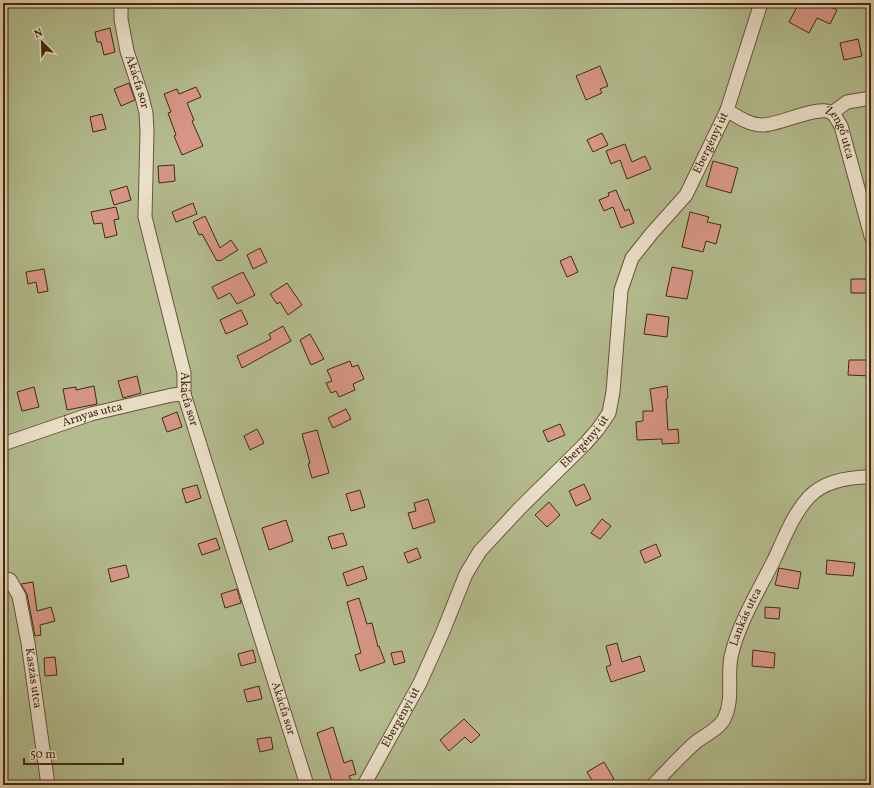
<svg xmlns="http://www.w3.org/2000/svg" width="874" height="788" font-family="Vollkorn,serif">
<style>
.green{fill:#b3bc8e;stroke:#7a734e}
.building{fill:#d89688;stroke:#412a0f}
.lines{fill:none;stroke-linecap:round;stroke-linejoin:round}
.minor-casing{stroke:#6a5438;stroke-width:15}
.minor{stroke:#ede2ce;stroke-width:13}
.labels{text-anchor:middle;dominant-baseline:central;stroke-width:3;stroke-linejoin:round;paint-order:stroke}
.street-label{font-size:12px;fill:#412a0f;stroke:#ede2ce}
</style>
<rect width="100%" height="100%" fill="#e3d3b4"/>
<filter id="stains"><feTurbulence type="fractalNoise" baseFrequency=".005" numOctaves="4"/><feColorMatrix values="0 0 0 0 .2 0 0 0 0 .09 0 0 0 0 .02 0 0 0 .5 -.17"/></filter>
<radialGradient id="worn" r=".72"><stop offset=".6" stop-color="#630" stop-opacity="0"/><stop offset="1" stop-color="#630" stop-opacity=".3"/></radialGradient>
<!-- green -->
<path class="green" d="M 3,3 L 871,3 L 871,785 L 3,785 Z"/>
<!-- building -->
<path class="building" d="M 799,3 L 823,3 L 837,10 L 830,24 L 817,18 L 809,33 L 789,22 Z
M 110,28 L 115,52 L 104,55 L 101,42 L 97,42 L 95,32 Z
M 858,39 L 862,56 L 844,60 L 840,43 Z
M 600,66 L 608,86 L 600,89 L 602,93 L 586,100 L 576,76 Z
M 129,83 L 135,100 L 121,106 L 114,89 Z
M 196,87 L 201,97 L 187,103 L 194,120 L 192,121 L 203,146 L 182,155 L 174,136 L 176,135 L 168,113 L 171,112 L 164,94 L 177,89 L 179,94 Z
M 102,114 L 106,129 L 93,132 L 90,117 Z
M 602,133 L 608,145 L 593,152 L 587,140 Z
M 625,144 L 632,162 L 645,156 L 651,169 L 627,179 L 620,160 L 611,164 L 606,151 Z
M 713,161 L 738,168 L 731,193 L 706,186 Z
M 174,165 L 175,181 L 159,183 L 158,166 Z
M 127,186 L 131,200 L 114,205 L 110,191 Z
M 616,190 L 625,211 L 629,209 L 634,223 L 621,228 L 613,207 L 604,211 L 599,200 L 609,196 L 608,193 Z
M 193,203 L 197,214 L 176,222 L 172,212 Z
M 116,207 L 119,219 L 114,220 L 117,235 L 105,238 L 102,223 L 94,224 L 91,212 Z
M 690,212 L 709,217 L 707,222 L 721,225 L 716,244 L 706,241 L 703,252 L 682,247 Z
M 205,216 L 220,248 L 231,240 L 238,250 L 220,261 L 219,260 L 217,261 L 202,234 L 199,235 L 193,222 Z
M 260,248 L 267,262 L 253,269 L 247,255 Z
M 571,256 L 578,272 L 567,277 L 560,261 Z
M 672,267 L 693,271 L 687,299 L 666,296 Z
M 44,269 L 48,291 L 38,293 L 36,282 L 28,284 L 26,272 Z
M 243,272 L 255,295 L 237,304 L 230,293 L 218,299 L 212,287 Z
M 851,279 L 871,279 L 871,293 L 851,293 Z
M 287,283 L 302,305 L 288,315 L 280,302 L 277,304 L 270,294 Z
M 241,310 L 248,324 L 226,334 L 220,320 Z
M 647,314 L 669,317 L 667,337 L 644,334 Z
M 283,326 L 291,341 L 242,368 L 237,356 L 271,339 L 269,334 Z
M 310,334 L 324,359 L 311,365 L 300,340 Z
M 849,360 L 871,360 L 871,376 L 848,375 Z
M 350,361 L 352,367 L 358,365 L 364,379 L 353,384 L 355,390 L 339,397 L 336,391 L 331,393 L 326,383 L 332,381 L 327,370 Z
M 137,376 L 141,393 L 123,398 L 118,381 Z
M 94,386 L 97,404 L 67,410 L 63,389 L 76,387 L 76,390 Z
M 667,386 L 668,398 L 666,399 L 668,430 L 678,429 L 679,443 L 662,444 L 662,439 L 637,440 L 636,422 L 643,421 L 643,411 L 653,411 L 650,389 Z
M 34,387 L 39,407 L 22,411 L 17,392 Z
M 346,409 L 351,419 L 333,428 L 328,418 Z
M 177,412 L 182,427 L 167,432 L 162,418 Z
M 560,424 L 565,435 L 548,442 L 543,431 Z
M 257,429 L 264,443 L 250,450 L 244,436 Z
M 317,430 L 329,473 L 312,478 L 308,464 L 310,463 L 302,434 Z
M 584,484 L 591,499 L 576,506 L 569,491 Z
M 197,485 L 201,498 L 186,503 L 182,489 Z
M 360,490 L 365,507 L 351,511 L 346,494 Z
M 428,499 L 435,522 L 413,529 L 408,513 L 416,511 L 414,503 Z
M 549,502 L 560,515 L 547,527 L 535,515 Z
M 602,519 L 611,526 L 600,539 L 591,533 Z
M 286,520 L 293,541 L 269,550 L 262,528 Z
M 343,533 L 347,545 L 332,549 L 328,537 Z
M 216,538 L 220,549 L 202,555 L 198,544 Z
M 656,544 L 661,556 L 645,563 L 640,551 Z
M 417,548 L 421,558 L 408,563 L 404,553 Z
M 827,560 L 855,563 L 853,576 L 826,574 Z
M 126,565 L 129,577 L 111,582 L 108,569 Z
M 363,566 L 367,579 L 347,586 L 343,573 Z
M 779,568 L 801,572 L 798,589 L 775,585 Z
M 33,582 L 37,611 L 51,607 L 55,621 L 40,625 L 41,635 L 35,636 L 27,594 L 21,584 Z
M 237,589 L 241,603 L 225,608 L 221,594 Z
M 359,598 L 367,624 L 372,623 L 378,647 L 379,646 L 385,662 L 360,671 L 355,655 L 361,653 L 347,602 Z
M 765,607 L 780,608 L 779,619 L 765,618 Z
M 617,643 L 622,662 L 640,656 L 645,671 L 611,682 L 606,667 L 611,665 L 606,646 Z
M 253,650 L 256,662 L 241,666 L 238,654 Z
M 753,650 L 775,653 L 774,668 L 752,666 Z
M 402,651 L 405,662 L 394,665 L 391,653 Z
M 55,657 L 57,675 L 45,676 L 44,658 Z
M 259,686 L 262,699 L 247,702 L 244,690 Z
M 464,719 L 480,735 L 471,743 L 465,737 L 449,751 L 440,740 Z
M 333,727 L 344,763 L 352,760 L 356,774 L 349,776 L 352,782 L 342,785 L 333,785 L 317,733 Z
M 271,737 L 273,749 L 260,752 L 257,739 Z
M 604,762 L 614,779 L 608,782 L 610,785 L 595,785 L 587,772 Z"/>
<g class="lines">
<!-- minor casing -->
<g class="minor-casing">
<g id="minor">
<path id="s1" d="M 121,3 L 121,19 L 127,51 L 142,97 L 146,113 L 147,131 L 145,217 L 184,373 L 184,394 L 307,785"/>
<path id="s2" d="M 727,110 C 738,117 749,125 763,125 C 779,125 820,104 832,113 C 836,116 838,122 841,126 L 871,236"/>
<path d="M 832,113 L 847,102 L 871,98"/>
<path id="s3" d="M 3,444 L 91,414 L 172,395 L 184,394"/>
<path id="s4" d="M 3,578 L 10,580 L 19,596 L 28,643 L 48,785"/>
<path id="s5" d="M 364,785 L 420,683 L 442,634 L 466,574 L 480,551 L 520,508 L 585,444 L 598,429 L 609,413 L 613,392 L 621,290 L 632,258 L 652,233 L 686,195 L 727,110 L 761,3"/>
<path id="s6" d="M 653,785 C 667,771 681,755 696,742 C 704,736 720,728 724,719 C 734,700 727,678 731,657 C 738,624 759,590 774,560 C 784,539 793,514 809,497 C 824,481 850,477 871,477"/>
</g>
</g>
<!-- minor -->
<use href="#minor" class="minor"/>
</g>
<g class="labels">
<!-- street labels -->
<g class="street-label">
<text stroke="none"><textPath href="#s1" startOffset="81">Akácfa sor</textPath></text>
<text stroke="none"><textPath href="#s2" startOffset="132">Zengő utca</textPath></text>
<text stroke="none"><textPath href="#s5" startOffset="749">Ebergényi út</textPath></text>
<text stroke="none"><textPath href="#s1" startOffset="405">Akácfa sor</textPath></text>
<text stroke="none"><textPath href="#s3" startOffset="94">Árnyas utca</textPath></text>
<text stroke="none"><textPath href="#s5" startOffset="413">Ebergényi út</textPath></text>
<text stroke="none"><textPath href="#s6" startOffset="203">Lankás utca</textPath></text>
<text stroke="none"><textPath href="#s4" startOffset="109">Kaszás utca</textPath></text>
<text stroke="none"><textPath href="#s1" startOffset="729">Akácfa sor</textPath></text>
<text stroke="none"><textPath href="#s5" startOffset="77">Ebergényi út</textPath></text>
</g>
</g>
<!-- margin -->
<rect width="874" height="788" fill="none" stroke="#e3d3b4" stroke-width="16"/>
<rect x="4" y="4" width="866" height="780" fill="none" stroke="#412a0f" stroke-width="2"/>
<rect x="8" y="8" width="858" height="772" fill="none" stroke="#412a0f"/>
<!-- north arrow -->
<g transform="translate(42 42) rotate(337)" stroke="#ede2ce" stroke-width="3" paint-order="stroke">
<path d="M0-3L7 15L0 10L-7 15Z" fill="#412a0f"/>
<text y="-6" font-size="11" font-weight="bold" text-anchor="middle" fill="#412a0f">N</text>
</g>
<!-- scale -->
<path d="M24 758v6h99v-6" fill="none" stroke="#412a0f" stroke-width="2"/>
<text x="30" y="758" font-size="12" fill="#412a0f" stroke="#ede2ce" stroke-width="3" paint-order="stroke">50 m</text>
<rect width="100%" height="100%" filter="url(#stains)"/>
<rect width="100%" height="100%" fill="url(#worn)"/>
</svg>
